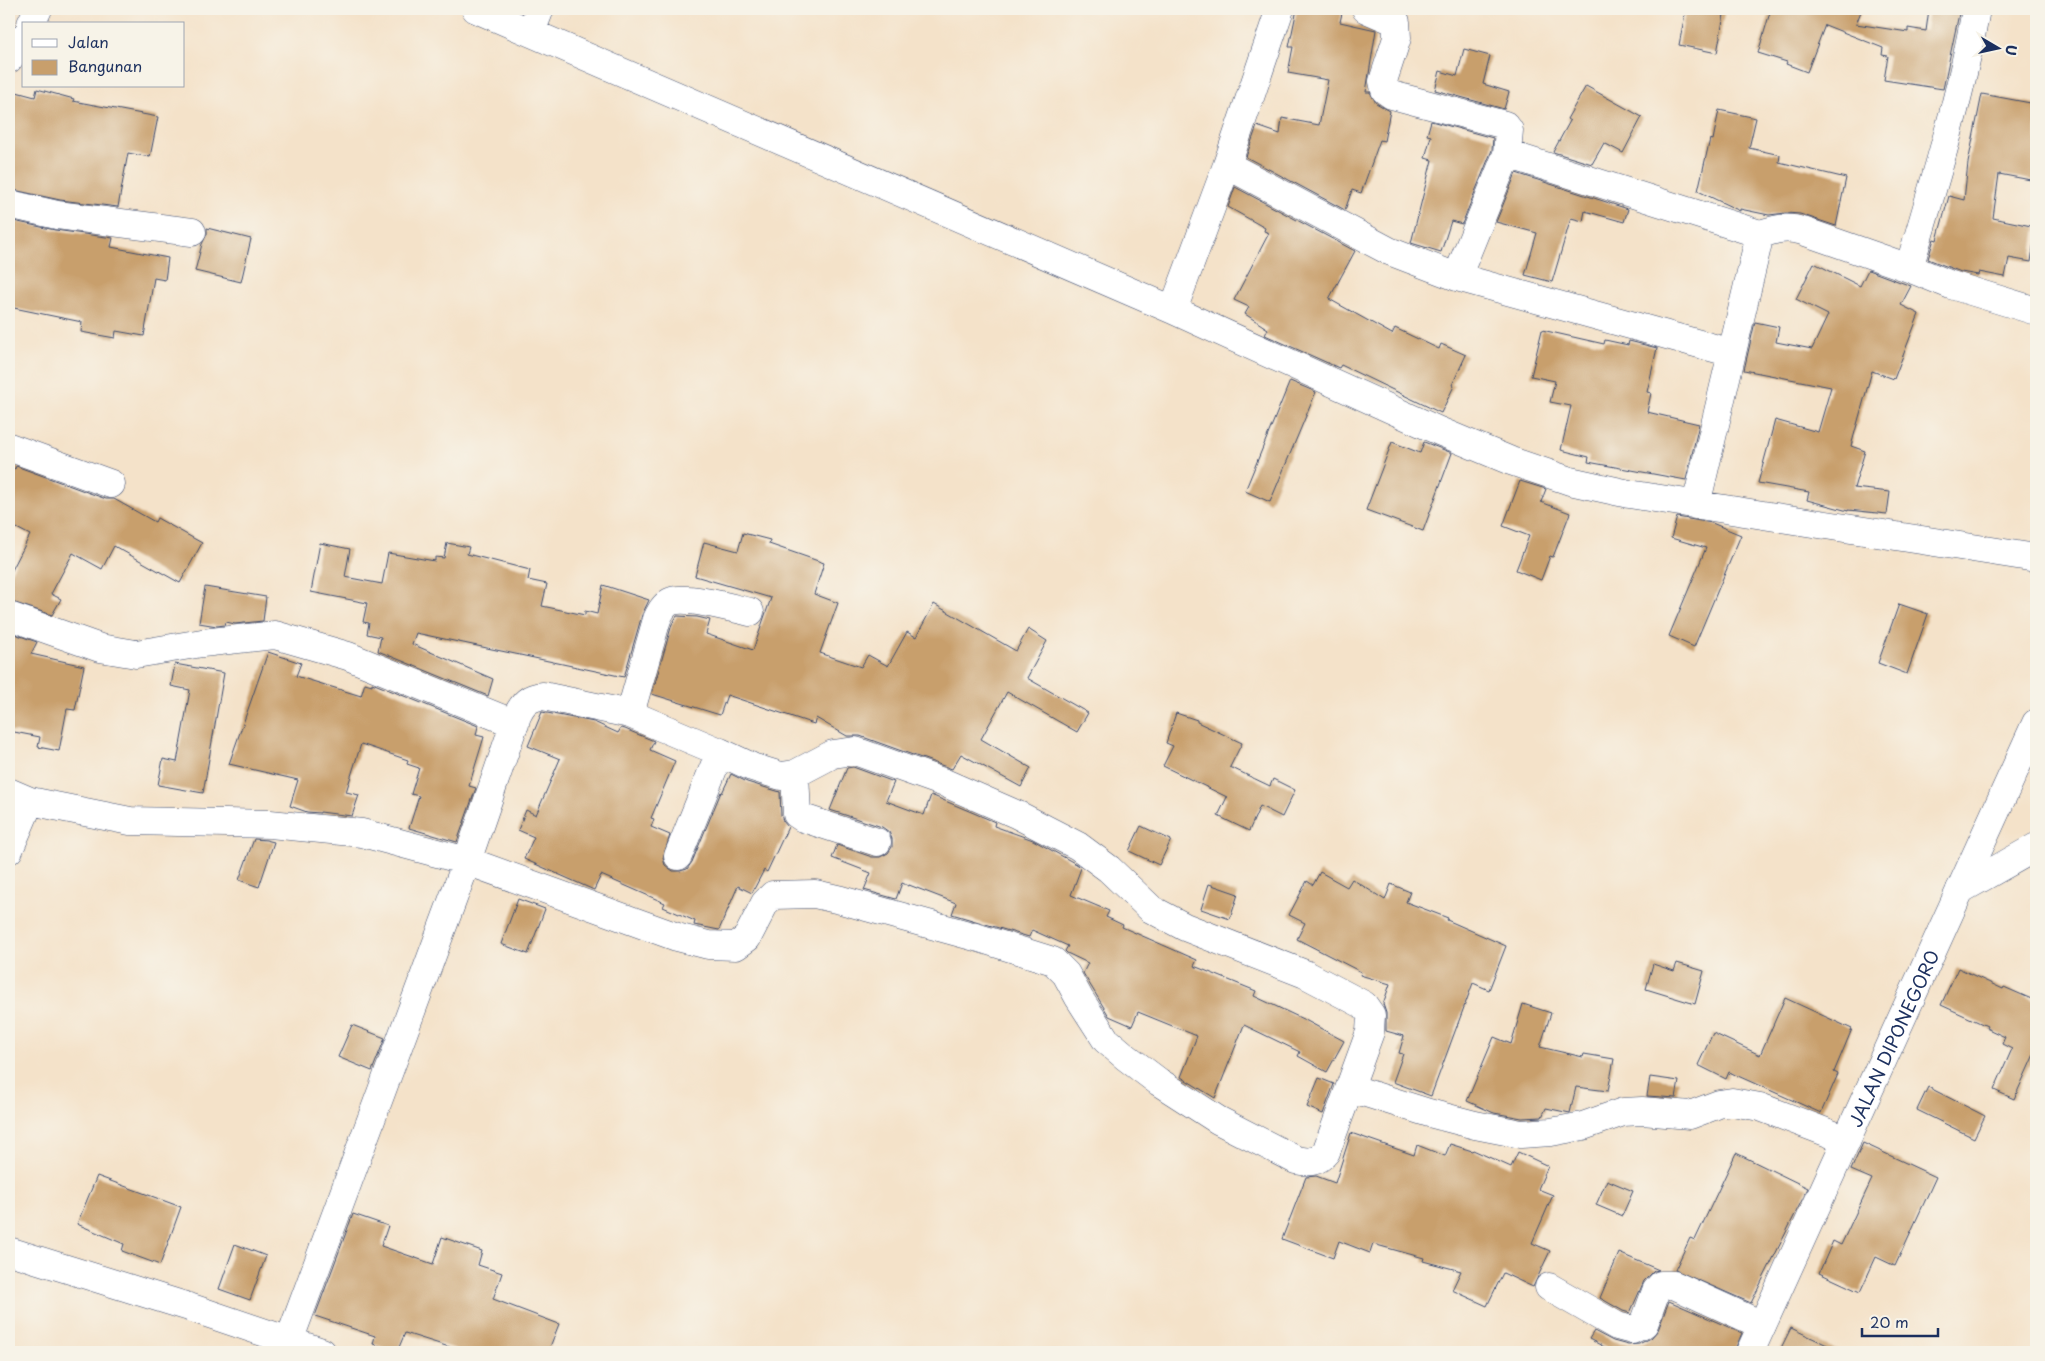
<svg xmlns="http://www.w3.org/2000/svg" width="2045" height="1361" font-family="'Playpen Sans',sans-serif">
<style>
.building{fill:#c89f6c}
.lines{fill:none;stroke-linecap:round;stroke-linejoin:round}
.minor-casing{stroke:#3c4a6e;stroke-width:29}
.secondary-casing{stroke:#3c4a6e;stroke-width:29}
.minor{stroke:#fff;stroke-width:28}
.secondary{stroke:#fff;stroke-width:28}
.labels{text-anchor:middle;dominant-baseline:central;stroke-width:4.5;stroke-linejoin:round;paint-order:stroke}
.street-label{font-size:18px;fill:#1b2f5e;stroke:#f7f3e8}
</style>
<rect width="100%" height="100%" fill="#f7f3e8"/>
<filter id="ink" filterUnits="userSpaceOnUse"><feTurbulence type="fractalNoise" baseFrequency=".02" numOctaves="2"/><feDisplacementMap in="SourceGraphic" scale="10" xChannelSelector="R" yChannelSelector="G"/><feConvolveMatrix kernelMatrix="1 2 1 2 8 2 1 2 1" color-interpolation-filters="sRGB"/></filter>
<filter id="wash" filterUnits="userSpaceOnUse"><feTurbulence type="fractalNoise" baseFrequency=".0096" numOctaves="4" result="noise"/><feDisplacementMap in="SourceGraphic" scale="20" xChannelSelector="R" yChannelSelector="G"/><feGaussianBlur stdDeviation="1.12" result="paint"/><feColorMatrix in="noise" values="0 0 0 0 0 0 0 0 0 0 0 0 0 0 0 0 0 1.4 0 .05"/><feComposite in="paint" operator="in"/></filter>
<g filter="url(#wash)">
<rect width="100%" height="100%" fill="#f4e2c9"/>
<g id="blocks">
<!-- building -->
<path class="building" d="M 1297,9 L 1343,9 L 1340,22 L 1376,30 L 1366,92 L 1370,92 L 1376,103 L 1390,111 L 1384,141 L 1380,140 L 1361,193 L 1352,190 L 1345,210 L 1246,157 L 1257,126 L 1280,134 L 1282,118 L 1319,125 L 1328,80 L 1288,73 L 1293,47 L 1289,47 Z
M 1686,9 L 1725,9 L 1717,53 L 1679,45 Z
M 1771,9 L 1862,9 L 1856,24 L 1908,32 L 1908,28 L 1926,31 L 1929,9 L 1960,9 L 1943,89 L 1884,80 L 1888,56 L 1882,55 L 1883,48 L 1825,25 L 1807,72 L 1786,64 L 1787,62 L 1758,53 Z
M 1464,49 L 1490,56 L 1483,84 L 1509,92 L 1504,109 L 1435,90 L 1440,71 L 1457,76 Z
M 1586,86 L 1642,117 L 1623,153 L 1604,143 L 1592,164 L 1553,152 L 1570,121 L 1567,119 Z
M 37,89 L 74,99 L 73,101 L 158,117 L 150,157 L 128,153 L 118,207 L 60,200 L 9,189 L 9,90 L 35,97 Z
M 1982,94 L 2036,104 L 2036,181 L 1999,174 L 1993,218 L 2036,227 L 2031,262 L 2009,258 L 2005,277 L 1979,272 L 1978,275 L 1961,272 L 1928,259 L 1934,239 L 1937,240 L 1949,196 L 1964,200 L 1968,163 Z
M 1719,110 L 1756,118 L 1749,148 L 1780,155 L 1779,162 L 1846,178 L 1836,226 L 1800,214 L 1786,213 L 1769,215 L 1740,209 L 1740,211 L 1698,191 L 1710,139 L 1713,140 Z
M 1431,121 L 1493,138 L 1492,150 L 1462,224 L 1451,221 L 1441,252 L 1411,243 L 1432,160 L 1425,158 L 1431,136 L 1427,135 Z
M 1516,173 L 1628,209 L 1624,222 L 1585,211 L 1583,221 L 1571,218 L 1552,282 L 1525,275 L 1537,233 L 1496,222 Z
M 1235,187 L 1355,251 L 1329,299 L 1392,334 L 1395,328 L 1439,349 L 1441,344 L 1466,355 L 1452,385 L 1454,386 L 1441,413 L 1341,365 L 1339,368 L 1265,335 L 1268,329 L 1245,314 L 1249,307 L 1234,300 L 1269,233 L 1264,231 L 1265,228 L 1228,207 Z
M 9,220 L 55,230 L 113,238 L 111,247 L 168,258 L 165,280 L 154,278 L 144,336 L 116,331 L 115,338 L 81,332 L 82,322 L 9,307 Z
M 207,228 L 251,239 L 241,282 L 195,271 L 202,244 L 207,234 Z
M 1814,263 L 1860,286 L 1868,270 L 1911,286 L 1901,305 L 1919,314 L 1894,379 L 1872,371 L 1851,446 L 1865,451 L 1854,488 L 1890,492 L 1887,514 L 1848,510 L 1848,511 L 1807,500 L 1809,492 L 1758,483 L 1775,420 L 1818,432 L 1831,387 L 1744,370 L 1755,322 L 1779,327 L 1776,342 L 1812,349 L 1828,315 L 1796,299 Z
M 1542,330 L 1604,344 L 1605,340 L 1628,345 L 1629,341 L 1657,348 L 1647,392 L 1651,393 L 1647,412 L 1699,424 L 1686,480 L 1588,462 L 1589,457 L 1561,450 L 1571,406 L 1550,402 L 1555,381 L 1531,376 Z
M 1290,381 L 1316,392 L 1270,502 L 1245,491 Z
M 1392,442 L 1420,453 L 1424,442 L 1452,453 L 1423,531 L 1366,510 Z
M 9,465 L 15,469 L 16,466 L 106,499 L 114,499 L 155,522 L 157,518 L 202,543 L 180,583 L 114,546 L 102,569 L 73,553 L 51,594 L 61,599 L 52,615 L 9,601 L 9,576 L 30,535 L 9,524 Z
M 1520,481 L 1546,489 L 1541,502 L 1570,513 L 1553,557 L 1550,556 L 1541,580 L 1516,570 L 1529,536 L 1503,526 Z
M 1677,517 L 1712,523 L 1741,535 L 1694,647 L 1669,636 L 1706,548 L 1671,538 Z
M 743,533 L 770,540 L 769,544 L 824,563 L 814,594 L 838,603 L 820,653 L 861,667 L 868,655 L 888,666 L 907,632 L 916,637 L 934,604 L 1016,651 L 1028,629 L 1047,641 L 1027,678 L 1088,713 L 1077,732 L 1007,692 L 981,739 L 1031,768 L 1021,787 L 961,754 L 952,769 L 860,736 L 847,736 L 816,718 L 814,724 L 727,695 L 720,715 L 652,694 L 672,624 L 677,616 L 697,617 L 710,620 L 706,634 L 753,650 L 771,598 L 695,576 L 704,542 L 738,551 Z
M 320,543 L 350,549 L 345,577 L 382,584 L 388,553 L 435,561 L 435,557 L 444,558 L 447,543 L 469,547 L 467,554 L 530,570 L 528,580 L 547,584 L 542,606 L 585,615 L 585,611 L 597,614 L 603,585 L 649,600 L 642,615 L 624,677 L 416,633 L 412,644 L 493,679 L 488,696 L 378,651 L 381,637 L 367,634 L 369,623 L 363,622 L 367,603 L 311,592 Z
M 205,587 L 266,597 L 263,621 L 235,624 L 226,622 L 225,625 L 217,626 L 199,623 Z
M 1899,604 L 1928,614 L 1907,674 L 1878,663 Z
M 9,632 L 37,642 L 31,654 L 84,666 L 75,710 L 67,709 L 59,751 L 38,747 L 40,737 L 9,731 Z
M 268,652 L 301,663 L 296,676 L 361,696 L 365,683 L 372,685 L 372,683 L 478,726 L 476,735 L 484,737 L 469,786 L 476,788 L 457,842 L 409,828 L 419,796 L 411,794 L 419,768 L 407,764 L 408,760 L 361,744 L 346,792 L 359,795 L 352,816 L 320,812 L 320,813 L 307,812 L 290,806 L 298,780 L 229,764 Z
M 175,664 L 224,673 L 203,793 L 158,785 L 163,759 L 177,762 L 190,690 L 171,686 Z
M 542,712 L 594,722 L 618,733 L 621,728 L 625,729 L 654,741 L 650,750 L 675,761 L 651,818 L 654,819 L 651,827 L 670,835 L 663,858 L 665,865 L 673,871 L 680,871 L 687,869 L 692,862 L 721,792 L 722,793 L 731,774 L 747,782 L 780,792 L 781,815 L 783,821 L 788,827 L 767,872 L 764,870 L 752,893 L 738,886 L 719,930 L 694,925 L 695,921 L 663,907 L 665,903 L 601,875 L 594,890 L 524,859 L 534,837 L 518,830 L 526,810 L 536,815 L 560,759 L 528,746 Z
M 1176,713 L 1197,720 L 1197,722 L 1242,743 L 1230,767 L 1270,786 L 1273,779 L 1295,790 L 1282,817 L 1260,806 L 1249,831 L 1218,816 L 1227,797 L 1163,766 L 1173,746 L 1166,743 Z
M 853,767 L 894,782 L 886,801 L 924,815 L 931,795 L 995,822 L 994,826 L 1033,840 L 1078,865 L 1081,868 L 1071,895 L 1109,911 L 1106,917 L 1123,925 L 1122,927 L 1197,960 L 1194,966 L 1256,991 L 1254,996 L 1307,1021 L 1344,1041 L 1327,1072 L 1298,1056 L 1300,1052 L 1244,1025 L 1215,1098 L 1181,1077 L 1197,1036 L 1138,1012 L 1132,1026 L 1109,1016 L 1083,973 L 1088,963 L 1067,953 L 1065,951 L 1068,946 L 1032,930 L 1029,937 L 952,914 L 956,903 L 909,885 L 909,886 L 902,883 L 896,899 L 864,890 L 871,873 L 832,858 L 837,845 L 872,857 L 880,857 L 888,853 L 892,847 L 892,839 L 889,832 L 882,827 L 830,810 L 847,768 Z
M 1141,826 L 1171,840 L 1159,865 L 1129,851 Z
M 254,839 L 266,840 L 274,842 L 259,887 L 239,880 Z
M 1320,872 L 1347,887 L 1352,879 L 1385,900 L 1391,884 L 1410,892 L 1406,902 L 1448,918 L 1447,920 L 1506,946 L 1489,990 L 1473,983 L 1431,1096 L 1393,1082 L 1403,1054 L 1399,1053 L 1404,1036 L 1386,1031 L 1386,1013 L 1383,1004 L 1390,984 L 1360,975 L 1361,972 L 1297,939 L 1305,923 L 1289,915 L 1307,881 L 1313,885 Z
M 1209,884 L 1238,894 L 1230,919 L 1201,909 Z
M 518,899 L 545,909 L 528,954 L 501,944 Z
M 1677,963 L 1704,971 L 1695,1004 L 1646,989 L 1653,964 L 1674,971 Z
M 1958,968 L 2003,989 L 2004,987 L 2036,1001 L 2036,1050 L 2014,1099 L 1994,1090 L 2012,1049 L 2002,1044 L 2005,1037 L 1986,1028 L 1987,1026 L 1941,1005 Z
M 1785,998 L 1852,1029 L 1834,1072 L 1838,1074 L 1821,1113 L 1729,1072 L 1726,1079 L 1698,1065 L 1713,1033 L 1760,1055 Z
M 1523,1004 L 1551,1013 L 1540,1047 L 1583,1057 L 1584,1054 L 1614,1059 L 1608,1091 L 1576,1087 L 1570,1113 L 1546,1108 L 1542,1117 L 1522,1118 L 1494,1113 L 1467,1101 L 1494,1037 L 1511,1044 Z
M 352,1025 L 385,1038 L 372,1071 L 338,1057 Z
M 1650,1077 L 1679,1081 L 1676,1098 L 1647,1096 Z
M 1319,1078 L 1334,1084 L 1323,1114 L 1307,1107 Z
M 1928,1087 L 1985,1116 L 1974,1138 L 1917,1110 Z
M 1351,1133 L 1414,1155 L 1417,1145 L 1445,1156 L 1450,1144 L 1472,1151 L 1473,1150 L 1511,1167 L 1518,1152 L 1548,1166 L 1538,1189 L 1553,1195 L 1532,1243 L 1550,1251 L 1533,1287 L 1503,1273 L 1487,1306 L 1452,1290 L 1461,1271 L 1423,1261 L 1424,1258 L 1373,1244 L 1370,1253 L 1339,1241 L 1333,1258 L 1282,1239 L 1306,1177 L 1316,1176 L 1335,1183 Z
M 1863,1143 L 1936,1177 L 1895,1266 L 1876,1257 L 1860,1292 L 1819,1273 L 1833,1241 L 1841,1245 L 1872,1179 L 1851,1170 Z
M 1736,1153 L 1808,1188 L 1751,1303 L 1675,1270 L 1690,1238 L 1695,1240 Z
M 97,1176 L 181,1207 L 160,1265 L 122,1251 L 124,1244 L 77,1224 Z
M 1607,1180 L 1633,1191 L 1622,1216 L 1596,1205 Z
M 353,1214 L 388,1226 L 381,1246 L 433,1264 L 442,1237 L 482,1251 L 478,1265 L 502,1273 L 493,1299 L 559,1324 L 548,1352 L 465,1352 L 405,1333 L 397,1352 L 373,1344 L 375,1336 L 315,1316 Z
M 235,1244 L 266,1256 L 250,1300 L 219,1289 Z
M 1619,1253 L 1659,1270 L 1654,1271 L 1644,1281 L 1630,1313 L 1623,1311 L 1600,1298 Z
M 1669,1301 L 1742,1333 L 1734,1352 L 1614,1352 L 1589,1339 L 1594,1331 L 1613,1341 L 1628,1345 L 1639,1344 L 1651,1338 L 1658,1330 Z
M 1791,1328 L 1842,1352 L 1779,1352 Z"/>
</g>
</g>
<g filter="url(#ink)">
<use href="#blocks" fill-opacity="0" stroke="#3c4a6e" stroke-width="1"/>
<g class="lines">
<!-- minor casing -->
<g class="minor-casing">
<path id="minor" d="M 476,9 L 1173,310 L 1439,431 L 1511,461 L 1570,481 L 1629,494 L 2036,558
M 1366,9 L 1396,22 L 1397,38 L 1383,81 L 1385,90 L 1392,95 L 1505,125 L 1509,130 L 1507,154 L 1457,277
M 31,24 L 38,9
M 531,32 L 540,9
M 9,59 L 24,37
M 1507,154 L 1760,234 C 1776,229 1787,226 1803,231 L 1909,268 L 1951,285 L 2036,311
M 1227,165 L 1389,251 L 1457,277 L 1732,353
M 9,204 L 57,215 L 192,232
M 1909,268 C 1934,183 1961,97 1976,9
M 1173,310 L 1227,165 L 1280,9
M 9,447 L 111,484
M 1696,505 L 1760,234
M 9,616 L 100,648 L 136,654 L 202,643 L 275,635 L 348,656 L 515,724
M 630,714 L 657,619 C 660,612 664,604 672,601 C 688,596 732,608 750,612
M 795,774 L 797,814 L 803,818 L 877,842
M 9,792 L 30,801 L 130,821 L 270,824 L 362,833 L 467,861 L 517,716 C 523,703 529,697 543,696 L 630,714 L 720,752 L 678,856
M 9,850 L 30,801
M 1960,890 L 2036,847
M 1350,1088 L 1429,1113 L 1475,1125 L 1521,1134 L 1551,1132 L 1583,1126 L 1623,1112 L 1642,1111 L 1690,1115 L 1719,1104 L 1732,1102 L 1760,1107 L 1847,1140
M 1549,1287 L 1617,1326 L 1632,1330 L 1644,1324 L 1656,1291 L 1661,1285 L 1674,1285 L 1762,1325
M 289,1341 L 467,861 L 677,937 L 708,945 L 736,946 L 747,938 L 765,903 L 773,895 L 815,894 L 841,900 L 979,938 L 1053,961 L 1066,974 L 1079,998 L 1106,1040 L 1126,1057 L 1159,1082 L 1218,1120 L 1296,1160 C 1309,1163 1318,1162 1326,1152 L 1370,1032 L 1371,1015 L 1364,1005 L 1305,974 L 1185,927 L 1151,909 L 1109,869 L 1078,846 L 1018,815 L 945,783 L 855,751 L 833,754 L 795,774 L 781,776 L 752,767 L 720,752"/>
</g>
<!-- secondary casing -->
<g class="secondary-casing">
<g id="secondary">
<path d="M 9,1251 L 189,1307 L 322,1352"/>
<path id="s1" d="M 1750,1352 L 2036,723"/>
</g>
</g>
<!-- minor -->
<use href="#minor" class="minor"/>
<!-- secondary -->
<use href="#secondary" class="secondary"/>
</g>
</g>
<g class="labels">
<!-- street labels -->
<g class="street-label">
<text stroke="none"><textPath href="#s1" startOffset="345">JALAN DIPONEGORO</textPath></text>
</g>
</g>
<!-- margin -->
<rect width="2045" height="1361" fill="none" stroke="#f7f3e8" stroke-width="30"/>
<!-- legend -->
<rect x="22" y="22" width="162" height="65" fill="#f7f3e8" stroke="#9fa5b1"/>
<rect x="32" y="39" width="25" height="8" fill="#ffffff" stroke="#9fa5b1"/>
<text x="68" y="48" font-size="15" fill="#1b2f5e">Jalan</text>
<rect x="32" y="60" width="25" height="15" fill="#c89f6c" stroke="#9fa5b1"/>
<text x="68" y="72" font-size="15" fill="#1b2f5e">Bangunan</text>
<!-- north arrow -->
<g transform="translate(1998 48) rotate(99)" stroke="#f7f3e8" stroke-width="4" paint-order="stroke">
<path d="M0-4L9 19L0 12L-9 19Z" fill="#1b2f5e"/>
<text y="-8" font-size="14" font-weight="bold" text-anchor="middle" fill="#1b2f5e">U</text>
</g>
<!-- scale -->
<path d="M1862 1328v8h76v-8" fill="none" stroke="#1b2f5e" stroke-width="2.5"/>
<text x="1870" y="1328" font-size="15" fill="#1b2f5e" stroke="#f7f3e8" stroke-width="4" paint-order="stroke">20 m</text>
</svg>
